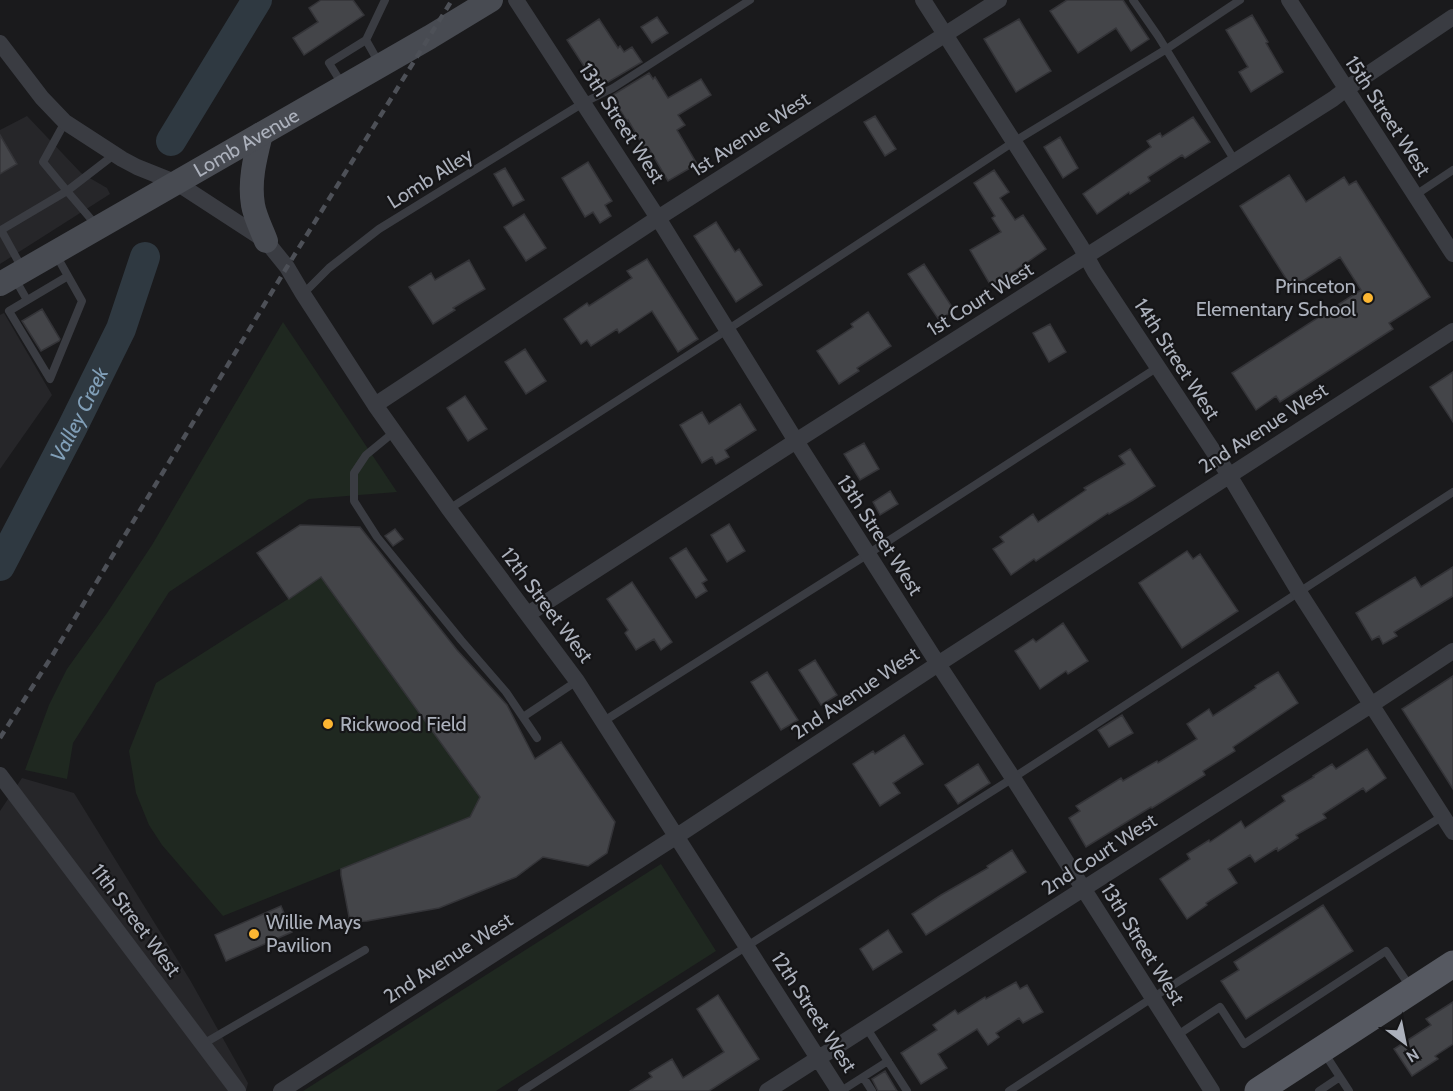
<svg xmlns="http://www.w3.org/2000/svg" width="1453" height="1091" font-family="Cabin,sans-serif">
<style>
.built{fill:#262629}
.green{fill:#1f2820}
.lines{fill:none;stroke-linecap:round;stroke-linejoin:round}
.river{stroke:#2f3941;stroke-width:30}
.building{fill:#444549;stroke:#343438;stroke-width:1.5}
.lane{stroke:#3a3c42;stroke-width:8}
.street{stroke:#3a3c42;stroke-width:16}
.secondary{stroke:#484b52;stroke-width:24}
.primary{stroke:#565961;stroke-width:27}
.rail{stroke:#4d5057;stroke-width:4.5;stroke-dasharray:8 6;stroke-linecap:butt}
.poi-dot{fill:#fcb632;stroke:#151517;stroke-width:2}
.labels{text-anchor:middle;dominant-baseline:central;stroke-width:4.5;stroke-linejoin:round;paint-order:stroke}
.street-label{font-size:20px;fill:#acb1bc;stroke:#151517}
.poi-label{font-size:20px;fill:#acb1bc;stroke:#151517;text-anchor:start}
.water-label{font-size:21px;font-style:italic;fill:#819fb8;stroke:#151517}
</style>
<rect width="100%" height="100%" fill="#1a1a1c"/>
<!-- built -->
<path class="built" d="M 27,116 L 81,173 L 107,188 L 110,194 L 0,264 L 0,130 Z
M 4,313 L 52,395 L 0,469 L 0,315 Z
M 22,778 L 74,793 L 190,980 L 248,1083 L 246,1091 L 0,1091 L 0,811 Z"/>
<!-- green -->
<path class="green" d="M 283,322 L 397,492 L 309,499 L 169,592 L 73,743 L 67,779 L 25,770 L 49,705 L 67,669 L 107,613 L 152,545 Z
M 300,525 L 360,527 L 457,650 L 507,705 L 556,799 L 539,757 L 561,742 L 615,822 L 607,853 L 588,866 L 543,857 L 516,877 L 439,908 L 367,921 L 350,922 L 340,869 L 223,916 L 162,845 L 149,825 L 136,793 L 129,751 L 156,683 L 288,599 L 257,553 Z
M 661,864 L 716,951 L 496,1091 L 303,1091 Z"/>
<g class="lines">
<!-- river -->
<g class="river">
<path d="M 171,141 L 257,0"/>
<path id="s1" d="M 0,566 L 72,428 L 121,329 L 145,257"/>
</g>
</g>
<!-- building -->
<path class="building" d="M 321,0 L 353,0 L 364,15 L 304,55 L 293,38 L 318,22 L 309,8 Z
M 1067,0 L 1123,0 L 1149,39 L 1131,51 L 1116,28 L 1078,53 L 1050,11 Z
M 1252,15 L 1268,42 L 1266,43 L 1283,72 L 1251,92 L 1239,72 L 1248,67 L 1226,30 Z
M 657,17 L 668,33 L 652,43 L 641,27 Z
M 599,19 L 618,48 L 620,46 L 624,52 L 632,47 L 642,62 L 598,88 L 567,40 Z
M 1019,19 L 1051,71 L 1016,92 L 984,39 Z
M 649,73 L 653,79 L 655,77 L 668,98 L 701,79 L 711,95 L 678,115 L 685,125 L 677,130 L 697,164 L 668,181 L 648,147 L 645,149 L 628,120 L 627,121 L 611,96 Z
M 875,116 L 896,149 L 885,156 L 864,122 Z
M 1193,117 L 1210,142 L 1185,158 L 1182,155 L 1148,177 L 1150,181 L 1130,194 L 1129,192 L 1097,214 L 1083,194 L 1151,147 L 1147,141 L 1160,133 L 1162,137 Z
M 0,135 L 17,164 L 0,174 Z
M 1060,137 L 1078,168 L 1063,178 L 1044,147 Z
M 588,162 L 612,201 L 605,205 L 611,216 L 600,223 L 593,212 L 585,217 L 562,178 Z
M 505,168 L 524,200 L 513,206 L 494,174 Z
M 994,170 L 1009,192 L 1000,198 L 1015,220 L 1023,215 L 1046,249 L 1012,273 L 991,286 L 970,250 L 1001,232 L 992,218 L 995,216 L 974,183 Z
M 1289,175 L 1306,202 L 1344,177 L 1349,185 L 1356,181 L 1430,297 L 1389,323 L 1393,329 L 1280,402 L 1276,396 L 1256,410 L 1232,373 L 1361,290 L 1340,257 L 1292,288 L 1240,206 Z
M 524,214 L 546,248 L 526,261 L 504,227 Z
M 716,222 L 735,252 L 739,249 L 762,285 L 736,302 L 694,236 Z
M 647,259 L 698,339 L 678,352 L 652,311 L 619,333 L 617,329 L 591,346 L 587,340 L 581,344 L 564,319 L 587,303 L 589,306 L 632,278 L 627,271 Z
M 469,260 L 485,289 L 453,308 L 455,310 L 433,324 L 409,287 L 431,273 L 435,280 Z
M 924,264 L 954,310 L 939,320 L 908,274 Z
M 42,309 L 60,339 L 59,341 L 41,351 L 22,321 Z
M 868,312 L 891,346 L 857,368 L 859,371 L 839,384 L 817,351 L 853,327 L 851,324 Z
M 1050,324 L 1066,352 L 1049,362 L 1033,333 Z
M 525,349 L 546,381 L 526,394 L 505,362 Z
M 1453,372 L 1453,422 L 1430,387 Z
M 465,396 L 487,429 L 468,441 L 447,408 Z
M 740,404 L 756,430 L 725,450 L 729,457 L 716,464 L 712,457 L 702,463 L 680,425 L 702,412 L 709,424 Z
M 864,443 L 879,469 L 860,480 L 844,454 Z
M 1130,449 L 1155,486 L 1133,500 L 1109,514 L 1108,513 L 1036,561 L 1034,559 L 1011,575 L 993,549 L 1004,542 L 1000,537 L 1033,514 L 1038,522 L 1086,490 L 1084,488 L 1125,464 L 1119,456 Z
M 890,491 L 898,504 L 880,515 L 873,502 Z
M 729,524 L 745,551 L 727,562 L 711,535 Z
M 300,525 L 360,527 L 457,650 L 507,705 L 535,759 L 561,742 L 615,822 L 607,853 L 588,866 L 543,857 L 516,877 L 439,908 L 367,921 L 350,922 L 341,875 L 341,869 L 470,817 L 480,797 L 321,577 L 289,599 L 257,553 Z
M 395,529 L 403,539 L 393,546 L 385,536 Z
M 686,548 L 707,580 L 702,583 L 707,591 L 696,598 L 670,558 Z
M 1187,551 L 1193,559 L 1200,554 L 1238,611 L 1182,648 L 1139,583 Z
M 1453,567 L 1453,596 L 1394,632 L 1397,636 L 1383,644 L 1379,636 L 1372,640 L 1356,613 L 1415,577 L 1421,587 Z
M 632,582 L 672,642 L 661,650 L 654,639 L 636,650 L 625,633 L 628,630 L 607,599 Z
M 1063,623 L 1088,661 L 1068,674 L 1066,671 L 1040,689 L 1015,651 L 1033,639 L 1036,642 Z
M 815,660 L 837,695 L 821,705 L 799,670 Z
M 767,672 L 798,720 L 781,730 L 751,682 Z
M 1278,672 L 1298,703 L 1233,747 L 1235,751 L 1203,771 L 1205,775 L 1152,808 L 1151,807 L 1086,847 L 1069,818 L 1080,811 L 1076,806 L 1121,778 L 1123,781 L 1157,761 L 1158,763 L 1197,739 L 1187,724 L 1209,709 L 1213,716 L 1256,688 L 1255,686 Z
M 1453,676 L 1453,789 L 1402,709 Z
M 1122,715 L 1133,733 L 1109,747 L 1098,730 Z
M 904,735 L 923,764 L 893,783 L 900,793 L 880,806 L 853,764 L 873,751 L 875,754 Z
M 1367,749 L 1386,778 L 1366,792 L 1363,788 L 1323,814 L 1326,818 L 1296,835 L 1298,838 L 1278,851 L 1277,848 L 1255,862 L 1250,855 L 1228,869 L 1237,883 L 1206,903 L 1207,905 L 1187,919 L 1160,879 L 1190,859 L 1187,854 L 1209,840 L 1210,842 L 1241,821 L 1245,828 L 1285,801 L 1282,796 L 1314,777 L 1313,776 L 1332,764 L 1336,769 Z
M 978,764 L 990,783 L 958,804 L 945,785 Z
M 1012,850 L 1026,872 L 926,935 L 912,914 L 941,895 L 988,868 L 987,866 Z
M 1323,905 L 1353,951 L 1246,1019 L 1221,981 L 1239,970 L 1234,962 Z
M 281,906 L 292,932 L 226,961 L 215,935 Z
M 888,930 L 902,952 L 873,970 L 860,949 Z
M 1016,982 L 1020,989 L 1027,985 L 1043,1012 L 1023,1023 L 1019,1018 L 996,1033 L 999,1037 L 988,1045 L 977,1029 L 938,1054 L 947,1068 L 921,1084 L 901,1053 L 937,1030 L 933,1025 L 955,1010 L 958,1014 L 985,997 L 986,999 Z
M 718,995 L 759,1059 L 709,1091 L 630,1091 L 652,1077 L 649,1073 L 672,1059 L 683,1078 L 724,1052 L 697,1009 Z
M 1453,1002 L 1453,1044 L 1435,1056 L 1438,1059 L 1412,1076 L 1394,1049 L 1431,1025 L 1426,1019 Z
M 885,1071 L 897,1091 L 878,1091 L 872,1079 Z"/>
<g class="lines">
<!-- lane -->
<path class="lane" d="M 1133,0 L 1158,36 L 1235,161
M 379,63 L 366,40 L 385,0
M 342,84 L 329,63 L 366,40
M 1414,196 L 1453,170
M 96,225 L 67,191 L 115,154
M 55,253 L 82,301 L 50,379 L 9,311 L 68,276
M 22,268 L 1,230 L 67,191 L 43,162 L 65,122
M 15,279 L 27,300
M 303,294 L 329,268 L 379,229 L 583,103 L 613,88 L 750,0
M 394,432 L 366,455 L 354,473 L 354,501 L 377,537 L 461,640 L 506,692 L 537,738
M 449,509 L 727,330 L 1015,141 L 1165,50 L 1240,0
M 523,717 L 577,681
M 604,721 L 868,554 L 1158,367
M 866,1027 L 907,1091
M 1176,1036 L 1220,1007 L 1244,1044 L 1386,951 L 1411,988
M 203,1044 L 365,950
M 1323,1051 L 1349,1091
M 863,1077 L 872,1091
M 522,1091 L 747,946 L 1013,778 L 1453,492
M 841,1091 L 888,1061
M 1009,1091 L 1152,998 L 1443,816
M 1319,1091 L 1340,1077"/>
<!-- street -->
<path class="street" d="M 516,0 L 658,218 L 796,441 L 938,664 L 1013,778 L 1212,1091
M 923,0 L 1080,245 L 1095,272 L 1229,475 L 1299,592 L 1453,832
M 1289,0 L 1453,254
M 0,43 L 42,98 L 65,122 L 122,159 L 137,167 L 177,183 L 266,241 L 287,267 L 303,294 L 375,405 L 449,509 L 577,681 L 839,1091
M 375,405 L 658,218 L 999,0
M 528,614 L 796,441 L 1333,99 L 1346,89 L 1453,17
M 0,775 L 238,1091
M 281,1091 L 677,836 L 938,664 L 1453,331
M 767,1091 L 1371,705 L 1453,651"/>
<!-- secondary -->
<g class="secondary">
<path d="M 261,134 C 255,158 249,181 253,205 C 255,217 262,230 266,241"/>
<path id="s2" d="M 0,284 L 430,37 L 491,0"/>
</g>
<!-- primary -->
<path class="primary" d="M 1258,1091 L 1453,964"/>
<!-- rail -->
<path class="rail" d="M 0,738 L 52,656 L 287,267 L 452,0"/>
</g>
<!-- markers -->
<g class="poi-dot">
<circle cx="1368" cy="298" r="6"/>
<circle cx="328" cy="724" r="6"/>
<circle cx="254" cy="934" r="6"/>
</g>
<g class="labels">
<!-- street labels -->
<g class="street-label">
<text transform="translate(1388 116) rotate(57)">15th Street West</text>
<text transform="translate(622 123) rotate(57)">13th Street West</text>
<text transform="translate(750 134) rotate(-33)">1st Avenue West</text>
<text stroke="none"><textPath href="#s2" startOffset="284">Lomb Avenue</textPath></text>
<text transform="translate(430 178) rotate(-32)">Lomb Alley</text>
<text transform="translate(980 299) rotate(-32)">1st Court West</text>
<text transform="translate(1177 359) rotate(57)">14th Street West</text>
<text transform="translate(1263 428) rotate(-33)">2nd Avenue West</text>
<text transform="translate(880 535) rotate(57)">13th Street West</text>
<text transform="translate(547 605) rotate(53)">12th Street West</text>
<text transform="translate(855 693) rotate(-34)">2nd Avenue West</text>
<text transform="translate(1099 854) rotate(-33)">2nd Court West</text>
<text transform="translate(136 920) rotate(53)">11th Street West</text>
<text transform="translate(1143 944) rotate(58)">13th Street West</text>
<text transform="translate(448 958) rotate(-33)">2nd Avenue West</text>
<text transform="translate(814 1012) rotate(57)">12th Street West</text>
</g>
<!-- poi labels -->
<g class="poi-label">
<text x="1356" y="286" text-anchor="end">Princeton<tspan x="1356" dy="23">Elementary School</tspan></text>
<text x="340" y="724">Rickwood Field</text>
<text x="266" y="922">Willie Mays<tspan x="266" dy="23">Pavilion</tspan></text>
</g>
<!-- water labels -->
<g class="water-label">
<text stroke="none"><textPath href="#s1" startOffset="171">Valley Creek</textPath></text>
</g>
</g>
<!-- north arrow -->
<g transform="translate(1405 1043) rotate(148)" stroke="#151517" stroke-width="4.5" paint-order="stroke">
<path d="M0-4.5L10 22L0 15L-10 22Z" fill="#acb1bc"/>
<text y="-9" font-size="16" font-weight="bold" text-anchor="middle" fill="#acb1bc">N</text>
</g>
</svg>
